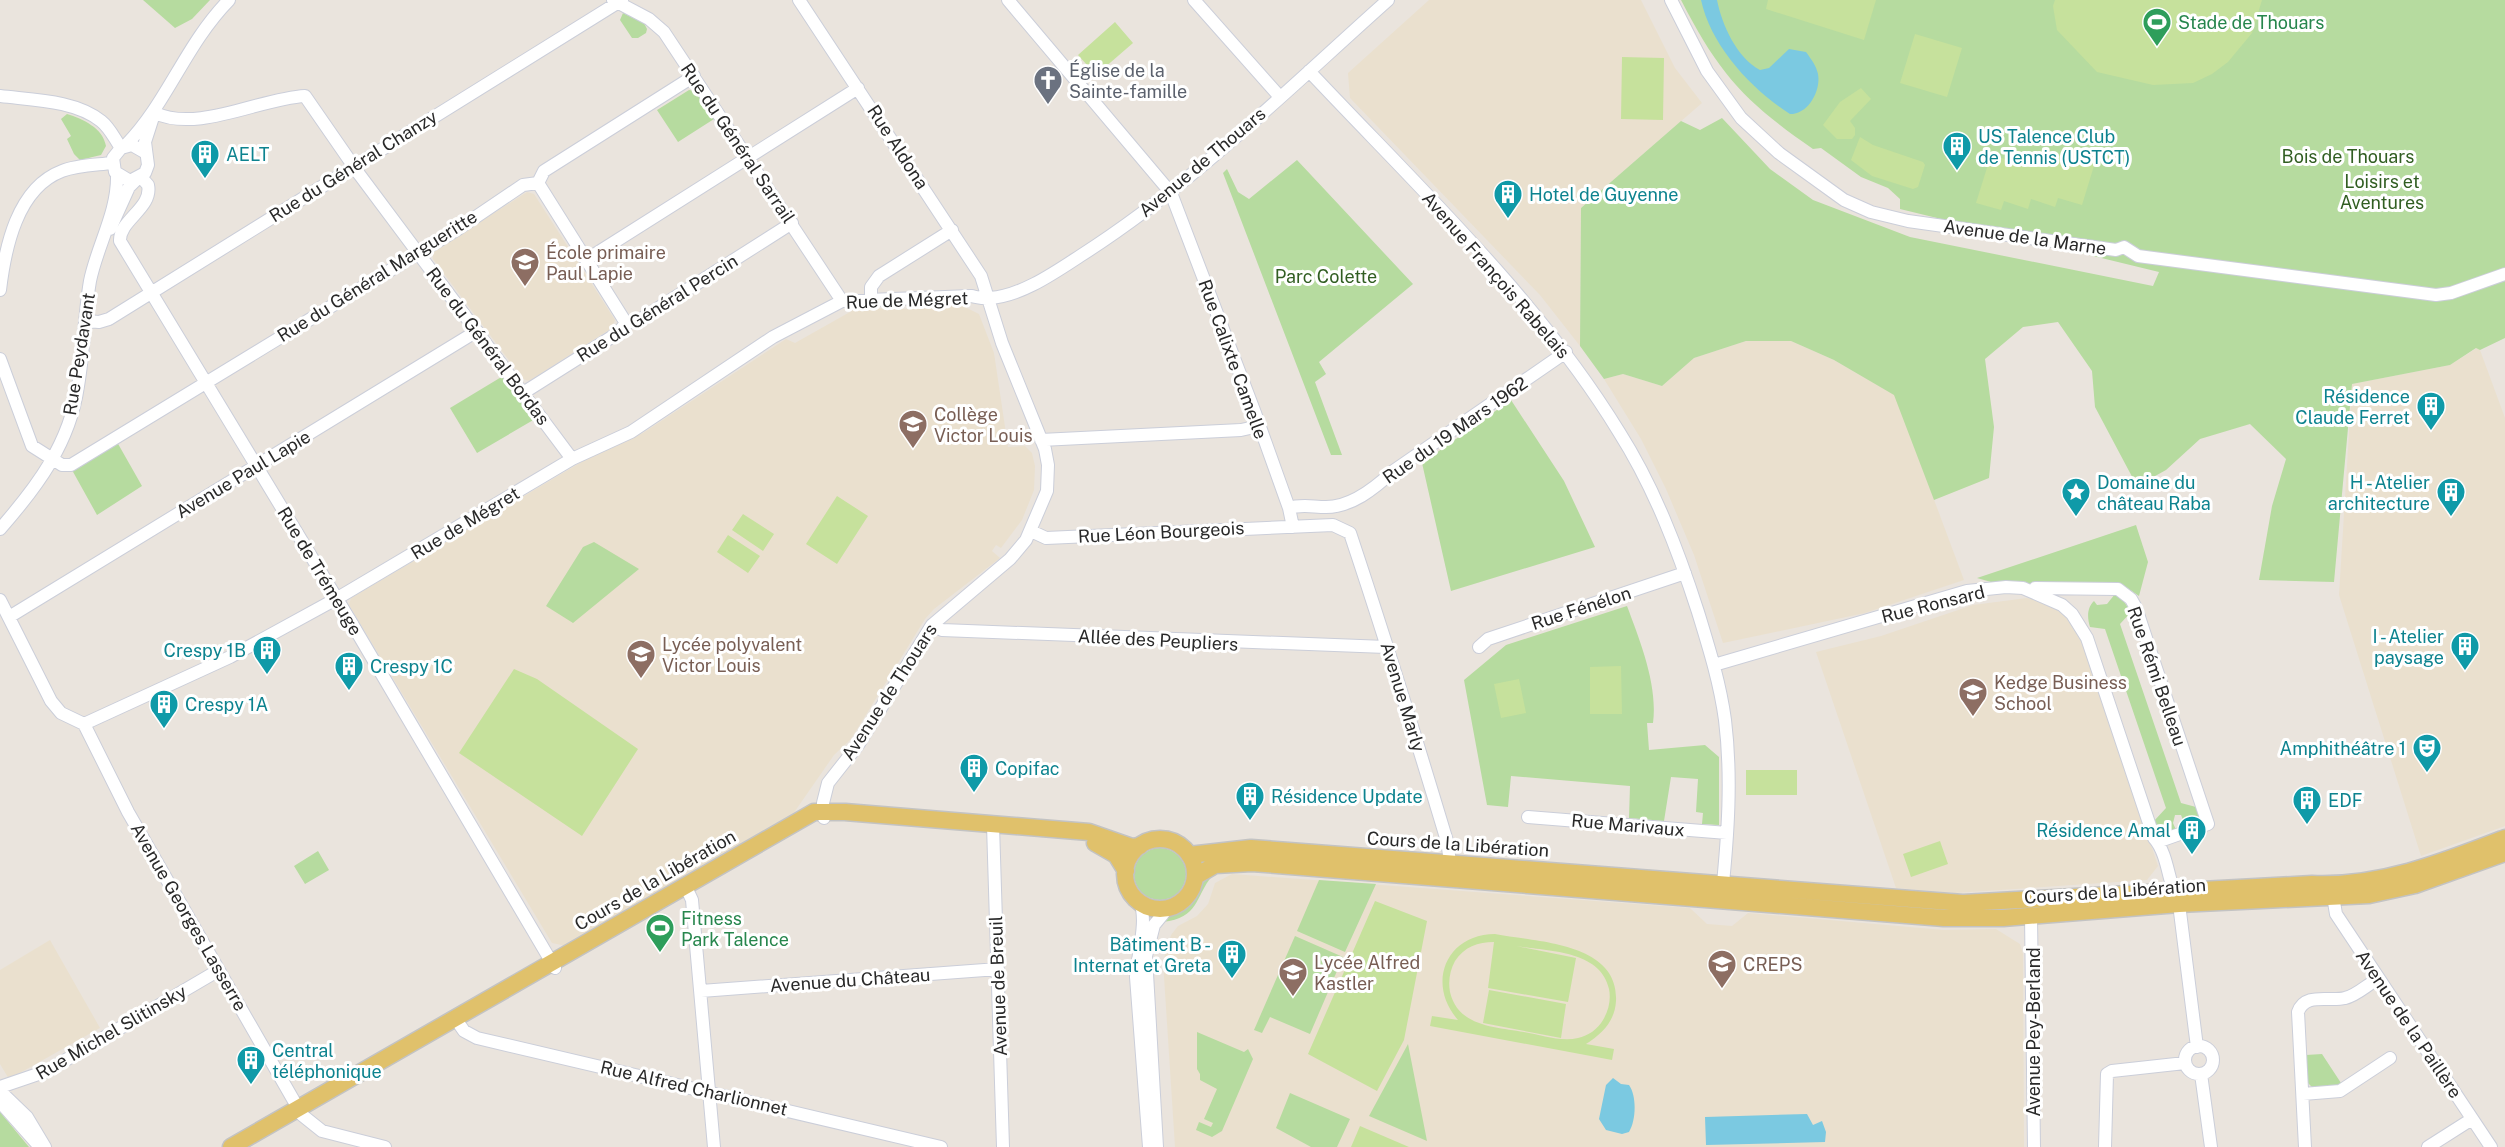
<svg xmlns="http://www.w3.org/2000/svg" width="2505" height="1147" font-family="'Public Sans',sans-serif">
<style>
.education{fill:#eae0ce}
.green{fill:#b6db9f}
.pitch{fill:#c6e19c;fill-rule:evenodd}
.water{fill:#7bc9e1}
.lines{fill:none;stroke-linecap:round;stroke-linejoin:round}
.minor-casing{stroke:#cbced9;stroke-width:14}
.major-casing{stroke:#c3c3c3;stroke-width:19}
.minor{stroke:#fff;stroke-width:12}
.major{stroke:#e0c16b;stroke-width:16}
.labels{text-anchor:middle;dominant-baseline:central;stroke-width:6;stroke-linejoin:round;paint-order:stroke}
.leisure-label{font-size:18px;fill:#27864d;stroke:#fff;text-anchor:start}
.worship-label{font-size:18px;fill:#5b616d;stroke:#fff;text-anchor:start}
.culture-label{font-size:18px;fill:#0d838f;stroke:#fff;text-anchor:start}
.street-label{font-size:18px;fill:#292929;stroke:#fff}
.park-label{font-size:18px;fill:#315e22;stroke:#fff}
.education-label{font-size:18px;fill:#785e54;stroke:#fff;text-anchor:start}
</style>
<rect width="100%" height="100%" fill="#eae4dd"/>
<!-- education -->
<path class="education" d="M 1429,0 L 1641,0 L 1675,68 L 1702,103 L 1581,208 L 1580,346 L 1540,295 L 1350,98 L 1348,73 Z
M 527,192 L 534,194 L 615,320 L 612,328 L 529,381 L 523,379 L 433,259 L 433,252 Z
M 957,303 L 979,314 L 994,353 L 1008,447 L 1025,446 L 1032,453 L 1035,466 L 1034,490 L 1022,520 L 1001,548 L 996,545 L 992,551 L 1000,558 L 934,609 L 925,619 L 851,739 L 834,755 L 793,814 L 566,946 L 552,943 L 349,605 L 351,598 L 585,460 L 643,433 L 786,339 L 795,343 L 857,308 L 904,309 Z
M 1746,341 L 1791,341 L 1834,360 L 1895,395 L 1964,580 L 1865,613 L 1723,643 L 1694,555 L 1666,489 L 1641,439 L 1604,379 L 1623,374 L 1662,386 L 1694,358 Z
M 2477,348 L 2480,350 L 2505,418 L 2505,826 L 2421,856 L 2339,595 L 2352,384 L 2450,365 Z
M 2027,598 L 2051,603 L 2064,613 L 2085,644 L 2158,866 L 2147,880 L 1955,893 L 1896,888 L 1816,652 L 1881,636 L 1973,605 Z
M 1232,874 L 1690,908 L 1707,924 L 1732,926 L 1748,913 L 1944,930 L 1996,929 L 2020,944 L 2023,954 L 2024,1147 L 1175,1147 L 1163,961 L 1171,935 L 1178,926 L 1197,916 L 1208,904 L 1215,883 Z
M 50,940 L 100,1028 L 9,1079 L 0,1064 L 0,970 Z"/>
<!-- green -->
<path class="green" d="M 143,0 L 210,0 L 192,19 L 175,28 Z
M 1681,0 L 2505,0 L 2505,338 L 2480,350 L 2476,348 L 2450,365 L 2352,384 L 2334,582 L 2259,580 L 2272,506 L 2286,459 L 2250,424 L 2200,439 L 2166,470 L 2137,486 L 2095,407 L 2092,371 L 2058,322 L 2023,327 L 1985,359 L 1994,427 L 1989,478 L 1934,500 L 1894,395 L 1834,360 L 1791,341 L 1746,341 L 1694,358 L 1662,386 L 1623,374 L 1604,379 L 1580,346 L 1581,208 L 1681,121 L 1700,130 L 1722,118 L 1770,169 L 1813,200 L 1910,237 L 2153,286 L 2159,272 L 1900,209 L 1900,199 L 1888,188 L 1861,177 L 1821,148 L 1813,149 C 1745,102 1719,74 1681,0 Z
M 623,13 L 644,23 L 647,29 L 646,33 L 638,38 L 632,38 L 620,20 Z
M 689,90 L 695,91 L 714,119 L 678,142 L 657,110 Z
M 67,114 C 83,119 103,128 106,146 L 101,155 L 80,160 L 74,154 L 67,139 L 71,136 L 61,119 Z
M 1297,160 L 1413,284 L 1319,362 L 1326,374 L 1315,382 L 1342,455 L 1331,455 L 1223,173 L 1227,169 L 1238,192 L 1249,199 Z
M 503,376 L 535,419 L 477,453 L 450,408 Z
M 1511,400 L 1564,481 L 1595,547 L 1451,591 L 1422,463 Z
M 117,442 L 142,486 L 97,515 L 72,470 Z
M 2136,525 L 2148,562 L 2139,596 L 2123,585 L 1998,584 L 1977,578 Z
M 594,542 L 639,569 L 573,623 L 546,606 L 583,547 Z
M 2115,594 L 2121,597 L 2131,612 L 2120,624 L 2181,803 L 2196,807 L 2200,820 L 2186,827 L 2181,815 L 2175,815 L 2173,823 L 2176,830 L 2162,835 L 2154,821 L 2166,808 L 2105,629 L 2090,627 C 2087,617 2087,608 2094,601 L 2097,605 L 2107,604 Z
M 1627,606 C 1640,641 1658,685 1653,723 L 1647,723 L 1649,750 L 1705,745 L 1719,757 L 1719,825 L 1702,824 L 1703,813 L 1696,812 L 1698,779 L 1671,777 L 1664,821 L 1629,818 L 1630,786 L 1511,776 L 1508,807 L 1487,805 L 1464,680 L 1506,645 Z
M1134 874a26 26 0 1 1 52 0a26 26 0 1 1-52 0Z
M 318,851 L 329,870 L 305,884 L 294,866 Z
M 1212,876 C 1195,897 1199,918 1163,922 C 1169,912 1178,912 1187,905 C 1200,893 1195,885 1212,876 Z
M 1319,880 L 1376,884 L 1345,952 L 1297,931 Z
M 1295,936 L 1343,957 L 1310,1034 L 1270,1017 L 1262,1033 L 1254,1030 Z
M 1197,1032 L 1244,1052 L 1248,1049 L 1253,1059 L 1222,1131 L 1212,1137 L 1196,1130 L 1199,1122 L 1211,1127 L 1213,1123 L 1204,1119 L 1217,1089 L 1200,1080 L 1200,1074 L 1197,1069 Z
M 1408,1044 L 1427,1141 L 1369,1116 Z
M 2322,1054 L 2341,1083 L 2335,1086 L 2313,1088 L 2308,1083 L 2306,1055 Z
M 1290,1093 L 1350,1119 L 1337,1147 L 1311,1147 L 1276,1128 Z
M 0,1112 L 29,1147 L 0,1147 Z"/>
<!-- pitch -->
<path class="pitch" d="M 1768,0 L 1876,0 L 1864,40 L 1766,9 Z
M 2055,0 L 2262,0 L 2252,33 L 2228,62 L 2212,74 L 2193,83 L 2153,85 L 2097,72 L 2057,30 L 2053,6 Z
M 1115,22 L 1133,43 L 1096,75 L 1078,55 Z
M 1915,34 L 1962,48 L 1947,97 L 1900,83 Z
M 1622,57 L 1664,58 L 1663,120 L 1621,119 Z
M 1861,88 L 1871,99 L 1850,121 L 1855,128 L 1855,135 L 1852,139 L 1837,139 L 1823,125 L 1840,102 Z
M 1860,137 L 1873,145 L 1923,162 L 1925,165 L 1918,187 L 1913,189 L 1872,176 L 1851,160 Z
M 2073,148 L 2097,156 L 2082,205 L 2058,198 L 2055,207 L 2031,199 L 2028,209 L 2004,201 L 2001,210 L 1976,203 L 1991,155 L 2015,162 L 2018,153 L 2042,160 L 2046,150 L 2070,158 Z
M 837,496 L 868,516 L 837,564 L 806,544 Z
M 743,514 L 774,534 L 763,551 L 732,530 Z
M 728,535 L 760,556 L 748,573 L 717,552 Z
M 1621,666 L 1622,714 L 1590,714 L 1590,667 Z
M 514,669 L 537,679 L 638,749 L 582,836 L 459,753 Z
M 1519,679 L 1526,713 L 1501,718 L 1494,684 Z
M 1746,770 L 1797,770 L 1797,795 L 1746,795 Z
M 1940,841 L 1948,864 L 1911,877 L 1903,854 Z
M 1375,901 L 1427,921 L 1404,1040 L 1377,1091 L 1308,1054 Z
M 1495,934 C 1536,942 1619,942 1616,1001 C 1615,1021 1602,1034 1586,1044 L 1614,1049 L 1612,1060 L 1430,1026 L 1432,1016 L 1458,1020 C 1426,984 1446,934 1495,934 ZM 1494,942 L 1488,988 L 1568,1002 L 1576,958 L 1516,946 C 1547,951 1601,950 1609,989 C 1611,999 1609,1010 1603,1020 C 1598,1029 1588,1036 1578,1038 C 1561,1042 1541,1035 1524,1032 C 1496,1027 1458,1027 1450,992 C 1448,981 1450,970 1455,961 C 1464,947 1478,942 1494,942 Z
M 1489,990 L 1566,1004 L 1561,1038 L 1483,1023 Z
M 1360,1126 L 1409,1147 L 1351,1147 Z"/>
<!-- water -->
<path class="water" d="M 1701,0 L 1717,0 C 1722,25 1737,58 1760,70 L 1769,68 L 1789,49 L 1806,52 C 1811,59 1816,65 1818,74 C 1821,90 1809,114 1790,114 C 1751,89 1711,46 1701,0 Z
M 1613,1078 L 1621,1084 L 1629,1085 C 1637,1096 1636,1121 1629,1132 L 1622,1134 L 1606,1130 L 1599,1119 L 1606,1085 Z
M 1807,1114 L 1813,1125 L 1822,1121 L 1826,1132 L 1825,1142 L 1706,1145 L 1705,1117 Z"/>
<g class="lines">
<!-- minor casing -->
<g class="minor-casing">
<path id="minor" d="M 613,0 L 649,19 L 664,32 L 842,301
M 799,0 L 981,276 L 1002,343 L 1045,449 L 1048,465 L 1047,491 L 1026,540 L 1010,559 L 932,625 L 858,745 L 828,783 L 823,803 L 824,818
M 1008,0 L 1171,193 L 1255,413 L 1289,508 L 1293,527
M 1194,0 L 1280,97
M 1671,0 L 1707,71 L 1741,118 L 1779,153 L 1844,200 L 1871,212 L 1908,221 L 2116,250 L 2124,247 L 2138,256 L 2436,295 L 2451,293 L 2505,274
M 1309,71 C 1416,185 1537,298 1619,432 C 1654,487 1678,550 1698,612 C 1709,648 1720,683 1725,720 C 1732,777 1728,835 1722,893
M 0,96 C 32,100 75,100 101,121 C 110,128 114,138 121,148
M 155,113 C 198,133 261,98 305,96 L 359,174 L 572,459
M 126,145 C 168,102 185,45 229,0
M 146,153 L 132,145 L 121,148 L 113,158 L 115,172 L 130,181 L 145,173 L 148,165 L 145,142 L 154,114
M 141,177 L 148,185 C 153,208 119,220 120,241 L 351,622 L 555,968
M 538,183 L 544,171 L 694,76
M 538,183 L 626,323
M 110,229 L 129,187 L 136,180
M 586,260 L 858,88
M 0,290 C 5,248 17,188 62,171 C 77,165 96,165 112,163
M 871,300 L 871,287 L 879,276 L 952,230
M 86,321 L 99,322 L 109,319 L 622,0
M 0,359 L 32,446 L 62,465 L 71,465 L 458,229 L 523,185 L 538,183
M 523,393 L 618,333 L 626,323 L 638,321 L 792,223
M 1041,440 L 1241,430 L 1259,426
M 1289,508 C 1301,504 1313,507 1326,507 C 1351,507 1374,489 1392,472 L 1566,352
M 0,529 C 37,487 70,443 78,386 C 84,352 84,316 90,281 C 97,246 118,212 117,175
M 1031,531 L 1046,538 L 1333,525 L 1350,533 C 1384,635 1416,738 1447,841 L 1450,862
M 2035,588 L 2118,589 L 2131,599 L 2136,608 L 2208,824 L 2157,842
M 0,600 L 51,701 L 61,713 L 84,724 L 230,657 L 336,599 L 572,459 L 631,432 L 773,337 L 842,301 L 971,296 C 977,297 984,299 990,298 C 1021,296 1054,273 1080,256 C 1193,184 1288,89 1388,0
M 9,617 L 477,331
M 932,625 L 942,630 L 1386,647
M 1479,647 L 1488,639 L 1685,573
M 1714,665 L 1967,591 L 2006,587 L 2023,588 L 2062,605 L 2072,614 L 2087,638 L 2154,838 C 2169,855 2168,885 2179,904 L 2197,1047
M 84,724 L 128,812 L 302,1115 L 322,1131 L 385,1147
M 1528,817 L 1727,833
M 993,825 L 1003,1147
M 685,885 L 692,900 L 714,1147
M 2332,890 L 2336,914 L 2491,1147
M 1139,901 C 1149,918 1137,956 1136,977 L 1149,1147
M 2031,916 L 2034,1147
M 701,991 L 998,969
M 455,1018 L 464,1031 L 477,1038 L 941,1147
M2185 1060a14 14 0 1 1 28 0a14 14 0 1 1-28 0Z
M 2201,1074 L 2211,1147
M 0,1087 L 47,1071 L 219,970
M 0,1091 L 27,1117 L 45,1147
M 2303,1094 L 2340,1091 L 2390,1058
M 0,1102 L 40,1147
M 1157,1147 L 1146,956 L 1154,925 L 1168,908
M 2105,1147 L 2107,1074 L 2112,1071 L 2185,1063
M 2305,1147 L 2298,1012 C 2305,992 2329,1002 2345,998 C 2356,996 2368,984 2378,979
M 2428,1147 L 2472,1119"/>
</g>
<!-- major casing -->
<g class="major-casing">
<path id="major" d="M1125 874a35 35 0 1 1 70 0a35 35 0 1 1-70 0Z
M 1095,843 L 1116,855 L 1126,871
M 1189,855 L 1251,848 L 1963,903 L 2312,884 C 2380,887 2443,862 2505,838
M 1196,876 L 1215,865 L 1252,863 L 1944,918 L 2003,918 L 2179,904 L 2369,895 L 2415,885 L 2505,853
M 231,1147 L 814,812 L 845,812 L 1089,832 L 1132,847 L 1140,846"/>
</g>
<!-- minor -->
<use href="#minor" class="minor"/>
<!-- major -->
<use href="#major" class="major"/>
</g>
<!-- icons -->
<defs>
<g id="stadium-pin" transform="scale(1.5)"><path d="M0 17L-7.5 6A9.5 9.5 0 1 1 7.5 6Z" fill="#2e9e5b" stroke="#fff"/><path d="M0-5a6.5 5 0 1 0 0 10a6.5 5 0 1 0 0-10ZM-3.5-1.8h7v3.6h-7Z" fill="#fff"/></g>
<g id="church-pin" transform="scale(1.5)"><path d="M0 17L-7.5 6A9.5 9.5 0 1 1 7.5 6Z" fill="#6b7280" stroke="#fff"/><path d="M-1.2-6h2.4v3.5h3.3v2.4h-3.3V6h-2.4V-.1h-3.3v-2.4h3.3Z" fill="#fff"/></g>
<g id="building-pin" transform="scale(1.5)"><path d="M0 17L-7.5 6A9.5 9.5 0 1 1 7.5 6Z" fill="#0f9aa8" stroke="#fff"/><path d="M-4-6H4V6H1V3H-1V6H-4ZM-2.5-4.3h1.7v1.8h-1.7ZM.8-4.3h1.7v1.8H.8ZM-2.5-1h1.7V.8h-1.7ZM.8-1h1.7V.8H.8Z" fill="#fff"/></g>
<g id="school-pin" transform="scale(1.5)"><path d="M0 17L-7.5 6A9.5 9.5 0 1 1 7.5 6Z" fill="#8d6e63" stroke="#fff"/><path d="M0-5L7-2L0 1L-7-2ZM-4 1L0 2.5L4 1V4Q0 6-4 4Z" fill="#fff"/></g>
<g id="sight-pin" transform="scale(1.5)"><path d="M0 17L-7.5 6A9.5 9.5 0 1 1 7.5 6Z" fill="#0f9aa8" stroke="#fff"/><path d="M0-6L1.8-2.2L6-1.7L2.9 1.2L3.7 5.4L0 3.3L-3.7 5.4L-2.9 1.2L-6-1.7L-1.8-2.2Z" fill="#fff"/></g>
<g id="university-pin" transform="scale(1.5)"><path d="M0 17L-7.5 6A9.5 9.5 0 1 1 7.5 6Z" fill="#8d6e63" stroke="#fff"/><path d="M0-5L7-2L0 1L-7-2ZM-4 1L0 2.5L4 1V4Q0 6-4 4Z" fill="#fff"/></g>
<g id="theatre-pin" transform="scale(1.5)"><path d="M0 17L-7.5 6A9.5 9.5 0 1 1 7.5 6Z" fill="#0f9aa8" stroke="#fff"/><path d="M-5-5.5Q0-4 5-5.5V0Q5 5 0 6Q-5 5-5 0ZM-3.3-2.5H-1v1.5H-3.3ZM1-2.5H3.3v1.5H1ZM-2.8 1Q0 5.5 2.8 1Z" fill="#fff"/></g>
</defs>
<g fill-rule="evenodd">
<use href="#stadium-pin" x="2157" y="22"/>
<use href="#church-pin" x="1048" y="80"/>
<use href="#building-pin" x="1957" y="146"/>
<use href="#building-pin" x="205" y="154"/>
<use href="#building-pin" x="1508" y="194"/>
<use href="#school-pin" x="525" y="262"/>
<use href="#building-pin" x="2431" y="406"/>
<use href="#school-pin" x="913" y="424"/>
<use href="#sight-pin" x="2076" y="492"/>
<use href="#building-pin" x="2451" y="492"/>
<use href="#building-pin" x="2465" y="646"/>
<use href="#building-pin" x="267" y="650"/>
<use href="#school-pin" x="641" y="654"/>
<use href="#building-pin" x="349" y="666"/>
<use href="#university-pin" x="1973" y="692"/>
<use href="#building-pin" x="164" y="704"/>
<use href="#theatre-pin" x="2427" y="748"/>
<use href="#building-pin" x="974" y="768"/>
<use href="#building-pin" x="1250" y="796"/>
<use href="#building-pin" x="2307" y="800"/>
<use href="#building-pin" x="2192" y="830"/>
<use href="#stadium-pin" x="660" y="928"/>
<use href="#building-pin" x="1232" y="954"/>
<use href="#university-pin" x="1722" y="964"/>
<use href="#school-pin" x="1293" y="972"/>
<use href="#building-pin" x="251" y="1060"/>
</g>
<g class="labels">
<!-- leisure labels -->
<g class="leisure-label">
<text x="2178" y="22">Stade de Thouars</text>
<text x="681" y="918">Fitness<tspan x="681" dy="21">Park Talence</tspan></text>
</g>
<!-- worship labels -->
<g class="worship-label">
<text x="1069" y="70">Église de la<tspan x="1069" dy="21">Sainte-famille</tspan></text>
</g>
<!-- culture labels -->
<g class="culture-label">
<text x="1978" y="136">US Talence Club<tspan x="1978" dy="21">de Tennis (USTCT)</tspan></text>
<text x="226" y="154">AELT</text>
<text x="1529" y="194">Hotel de Guyenne</text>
<text x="2410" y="396" text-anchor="end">Résidence<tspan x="2410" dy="21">Claude Ferret</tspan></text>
<text x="2097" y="482">Domaine du<tspan x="2097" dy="21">château Raba</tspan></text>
<text x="2430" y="482" text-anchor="end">H - Atelier<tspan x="2430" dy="21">architecture</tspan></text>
<text x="2444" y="636" text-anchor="end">I - Atelier<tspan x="2444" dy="21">paysage</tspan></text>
<text x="246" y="650" text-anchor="end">Crespy 1B</text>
<text x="370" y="666">Crespy 1C</text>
<text x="185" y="704">Crespy 1A</text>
<text x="2406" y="748" text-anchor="end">Amphithéâtre 1</text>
<text x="995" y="768">Copifac</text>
<text x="1271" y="796">Résidence Update</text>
<text x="2328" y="800">EDF</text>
<text x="2171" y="830" text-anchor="end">Résidence Amal</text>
<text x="1211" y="944" text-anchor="end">Bâtiment B -<tspan x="1211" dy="21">Internat et Greta</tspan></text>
<text x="272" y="1050">Central<tspan x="272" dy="21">téléphonique</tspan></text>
</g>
<!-- street labels -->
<g class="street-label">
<text transform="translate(738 143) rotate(56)">Rue du Général Sarrail</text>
<text transform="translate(898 147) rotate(57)">Rue Aldona</text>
<text transform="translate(1202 162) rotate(-40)">Avenue de Thouars</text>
<text transform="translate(353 166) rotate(-32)">Rue du Général Chanzy</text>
<text transform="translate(2025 237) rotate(8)">Avenue de la Marne</text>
<text transform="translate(1496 275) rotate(49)">Avenue François Rabelais</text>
<text transform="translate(377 276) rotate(-32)">Rue du Général Margueritte</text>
<text transform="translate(907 300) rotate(-2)">Rue de Mégret</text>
<text transform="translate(657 308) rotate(-32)">Rue du Général Percin</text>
<text transform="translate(488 346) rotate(53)">Rue du Général Bordas</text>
<text transform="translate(79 354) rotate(-81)">Rue Peydavant</text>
<text transform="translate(1233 359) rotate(70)">Rue Calixte Camelle</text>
<text transform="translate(1455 430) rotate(-35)">Rue du 19 Mars 1962</text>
<text transform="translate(243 474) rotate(-31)">Avenue Paul Lapie</text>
<text transform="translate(465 523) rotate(-31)">Rue de Mégret</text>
<text transform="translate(1161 532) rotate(-3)">Rue Léon Bourgeois</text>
<text transform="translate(320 571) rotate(59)">Rue de Trémeuge</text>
<text transform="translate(1933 604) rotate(-14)">Rue Ronsard</text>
<text transform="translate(1581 608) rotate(-18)">Rue Fénélon</text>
<text transform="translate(1158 640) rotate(3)">Allée des Peupliers</text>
<text transform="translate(2157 676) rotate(71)">Rue Rémi Belleau</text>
<text transform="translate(889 692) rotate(-57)">Avenue de Thouars</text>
<text transform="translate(1403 697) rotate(73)">Avenue Marly</text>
<text transform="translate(1628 825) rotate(5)">Rue Marivaux</text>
<text transform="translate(1458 844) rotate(4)">Cours de la Libération</text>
<text transform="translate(655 880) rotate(-30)">Cours de la Libération</text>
<text transform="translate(2115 891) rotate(-4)">Cours de la Libération</text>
<text transform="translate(189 917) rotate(60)">Avenue Georges Lasserre</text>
<text transform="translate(850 980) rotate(-4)">Avenue du Château</text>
<text transform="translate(998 986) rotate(-92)">Avenue de Breuil</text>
<text transform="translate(2409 1024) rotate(56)">Avenue de la Paillère</text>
<text transform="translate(111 1032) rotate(-30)">Rue Michel Slitinsky</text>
<text transform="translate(2033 1032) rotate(-90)">Avenue Pey-Berland</text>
<text transform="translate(694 1088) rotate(13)">Rue Alfred Charlionnet</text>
</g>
<!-- park labels -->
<g class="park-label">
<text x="2348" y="156">Bois de Thouars</text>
<text x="2382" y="181">Loisirs et<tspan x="2382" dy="21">Aventures</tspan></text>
<text x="1326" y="276">Parc Colette</text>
</g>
<!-- education labels -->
<g class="education-label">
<text x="546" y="252">École primaire<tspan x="546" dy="21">Paul Lapie</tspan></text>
<text x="934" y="414">Collège<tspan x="934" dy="21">Victor Louis</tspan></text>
<text x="662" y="644">Lycée polyvalent<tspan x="662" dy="21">Victor Louis</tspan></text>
<text x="1994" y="682">Kedge Business<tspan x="1994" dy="21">School</tspan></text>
<text x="1314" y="962">Lycée Alfred<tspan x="1314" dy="21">Kastler</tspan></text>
<text x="1743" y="964">CREPS</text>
</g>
</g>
</svg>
